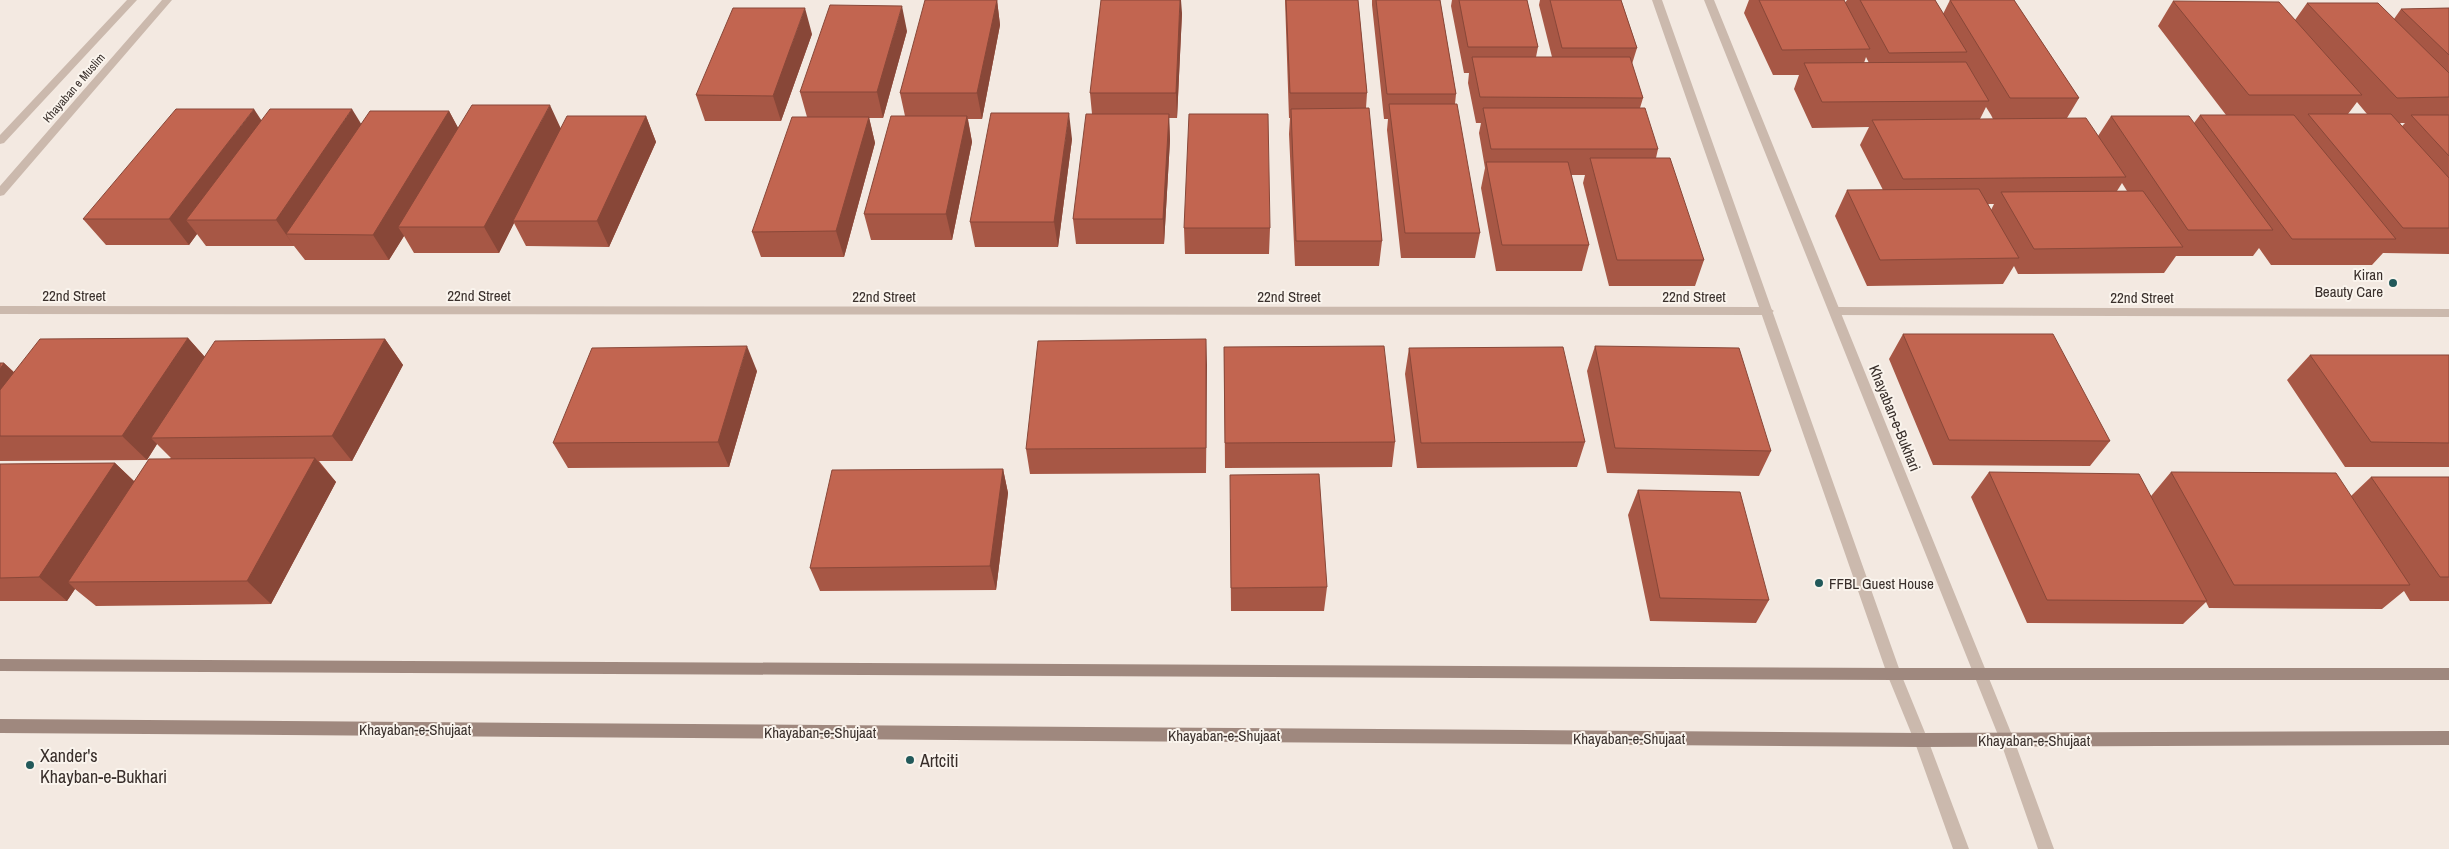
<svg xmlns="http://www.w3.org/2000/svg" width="2449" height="849" font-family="'Archivo Narrow',sans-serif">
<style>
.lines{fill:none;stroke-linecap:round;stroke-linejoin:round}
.minor{fill:#cbb9ad;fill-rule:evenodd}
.tertiary{fill:#cbb9ad;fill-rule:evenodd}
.secondary{fill:#9f887e;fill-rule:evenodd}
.wall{fill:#a75745;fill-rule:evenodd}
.shaded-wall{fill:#884738}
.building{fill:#c26550;stroke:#884738}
.poi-dot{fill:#22595a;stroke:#faf4ed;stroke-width:2}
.labels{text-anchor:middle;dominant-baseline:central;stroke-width:4;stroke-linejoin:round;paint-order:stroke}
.far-street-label{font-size:12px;fill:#392f2b;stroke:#faf4ed}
.poi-label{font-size:15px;fill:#392f2b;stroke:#faf4ed;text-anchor:end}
.street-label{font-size:15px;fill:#392f2b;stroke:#faf4ed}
.near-poi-label{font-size:18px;fill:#392f2b;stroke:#faf4ed;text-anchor:start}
</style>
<rect width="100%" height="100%" fill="#f3e9e1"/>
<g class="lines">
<!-- minor -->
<path class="minor" d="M 0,306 L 1768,307 L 1774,311 L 1768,315 L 0,314 Z
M 1835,307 L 2449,309 L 2449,317 L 1835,315 L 1829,311 Z"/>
<!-- tertiary -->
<path class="tertiary" d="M 127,0 L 137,0 L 4,143 L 0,144 L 0,135 Z
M 162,0 L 172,0 L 4,195 L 0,196 L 0,186 Z
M 1652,0 L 1662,0 L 1901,674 L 1928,740 L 1969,849 L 1953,849 L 1914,740 L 1887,674 Z
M 1704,0 L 1714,0 L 2014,740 L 2054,849 L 2038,849 L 2000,740 Z"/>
<!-- secondary -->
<path class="secondary" d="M 0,659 L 1894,668 L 2449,668 L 2449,680 L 1894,680 L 0,671 Z
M 0,719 L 1921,733 L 2449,731 L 2449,745 L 1921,747 L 0,733 Z"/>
</g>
<!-- wall -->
<path class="wall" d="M 997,0 L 1000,25 L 982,119 L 968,119 L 972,142 L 952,240 L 871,240 L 864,214 L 905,116 L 900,93 Z
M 1285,0 L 1358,0 L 1367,93 L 1366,108 L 1382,241 L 1379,266 L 1295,266 L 1289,134 L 1290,118 L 1289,118 Z
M 1372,0 L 1440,0 L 1456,94 L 1455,104 L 1480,233 L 1475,258 L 1401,258 L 1387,130 L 1388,119 L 1384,119 L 1372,5 Z
M 1452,0 L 1527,0 L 1538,47 L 1536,57 L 1552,57 L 1539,5 L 1540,0 L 1621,0 L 1637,48 L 1632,64 L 1643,98 L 1640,108 L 1658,149 L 1656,158 L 1704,260 L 1695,286 L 1609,286 L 1583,183 L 1585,175 L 1571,175 L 1589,245 L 1582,271 L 1496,271 L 1481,188 L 1485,168 L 1479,133 L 1481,123 L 1476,123 L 1468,83 L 1469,73 L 1464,73 L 1451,6 Z
M 1749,0 L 1844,0 L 1845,3 L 1847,0 L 1935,0 L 1943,14 L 1950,0 L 2014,0 L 2079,98 L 2067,118 L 2098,136 L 2111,116 L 2194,123 L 2200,115 L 2226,115 L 2158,26 L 2173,1 L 2295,20 L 2307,3 L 2394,19 L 2401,9 L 2449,8 L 2449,254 L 2383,253 L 2372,265 L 2271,265 L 2259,248 L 2253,256 L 2176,256 L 2164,273 L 2018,274 L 2014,266 L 2003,284 L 1867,286 L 1835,216 L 1847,190 L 1883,190 L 1860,145 L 1869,127 L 1812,128 L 1794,89 L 1799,75 L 1773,75 L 1744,13 ZM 1866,57 L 1869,63 L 1864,63 ZM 2357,102 L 2367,114 L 2348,114 ZM 1986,107 L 1991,115 L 1993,119 L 1980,119 ZM 2400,123 L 2405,123 L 2402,126 ZM 2122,183 L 2127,191 L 2117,191 ZM 1988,204 L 1994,204 L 1991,210 Z
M 1182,13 L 1177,118 L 1169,118 L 1170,140 L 1164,244 L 1076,244 L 1073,219 L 1092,114 L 1090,93 Z
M 907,31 L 883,118 L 869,118 L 875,143 L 844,257 L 761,257 L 752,232 L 807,117 L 800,92 Z
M 812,34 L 781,121 L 705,121 L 696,95 Z
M 449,111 L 458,128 L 561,129 L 646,116 L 656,142 L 609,247 L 526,246 L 514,223 L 499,253 L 414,253 L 404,236 L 389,260 L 305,260 L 294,246 L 206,246 L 197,234 L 189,245 L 106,245 L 83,219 L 261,121 L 361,124 Z
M 1072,139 L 1058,247 L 975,247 L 970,222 Z
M 1184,228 L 1270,228 L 1269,254 L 1185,254 Z
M 1903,334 L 2110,441 L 2090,466 L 1933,465 L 1889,359 Z
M 188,338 L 205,357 L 385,339 L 403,365 L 352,461 L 319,461 L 336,482 L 271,604 L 96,606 L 75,589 L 67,601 L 0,601 L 0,464 L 115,463 L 134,481 L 171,458 L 157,444 L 147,460 L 0,461 L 0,363 L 4,363 L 14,372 Z
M 1206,339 L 1206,473 L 1030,474 L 1026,449 Z
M 1595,346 L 1771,451 L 1759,476 L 1607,473 L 1587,371 Z
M 1224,347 L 1395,442 L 1392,467 L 1225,468 Z
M 1409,348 L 1585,442 L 1577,467 L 1417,468 L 1405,374 Z
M 2310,355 L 2449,355 L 2449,467 L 2345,467 L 2287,380 Z
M 757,371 L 729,467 L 568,468 L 553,443 Z
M 1003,469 L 1008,493 L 996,590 L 820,591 L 810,568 Z
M 1989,472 L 2151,496 L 2171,472 L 2351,496 L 2371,477 L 2449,477 L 2449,601 L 2410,601 L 2404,591 L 2382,609 L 2209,608 L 2206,602 L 2183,624 L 2027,623 L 1971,497 Z
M 1638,490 L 1769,600 L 1756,623 L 1650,621 L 1628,515 Z
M 1230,499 L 1327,587 L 1324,611 L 1231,611 Z"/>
<!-- shaded-wall -->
<path class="shaded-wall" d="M 997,0 L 1000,25 L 982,119 L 977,93 Z
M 1180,0 L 1181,0 L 1182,13 L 1177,118 L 1176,93 Z
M 902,6 L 907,31 L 883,118 L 877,92 Z
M 805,8 L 812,34 L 781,121 L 773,96 Z
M 550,105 L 562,131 L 513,221 L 514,223 L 499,253 L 484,227 Z
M 254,109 L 271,135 L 186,220 L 197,234 L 189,245 L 169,219 Z
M 352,109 L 368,135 L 286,234 L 294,246 L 276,220 Z
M 449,111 L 463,137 L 398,227 L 404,236 L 389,260 L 373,235 Z
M 1069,113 L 1072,139 L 1058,247 L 1054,222 Z
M 1169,114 L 1170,140 L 1164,244 L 1163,219 Z
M 646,116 L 656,142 L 609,247 L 597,221 Z
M 967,116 L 972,142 L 952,240 L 946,214 Z
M 869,117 L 875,143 L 844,257 L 836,231 Z
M 188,338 L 210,363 L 151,438 L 157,444 L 147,460 L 122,436 Z
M 385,339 L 403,365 L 352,461 L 332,436 Z
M 1206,339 L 1207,365 L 1206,473 Z
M 747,346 L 757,371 L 729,467 L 718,442 Z
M 4,363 L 30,388 L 0,428 L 0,369 Z
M 315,458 L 336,482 L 271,604 L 247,581 Z
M 115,463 L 141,488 L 68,582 L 75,589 L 67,601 L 39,577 Z
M 1003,469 L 1008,493 L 996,590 L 990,566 Z"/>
<!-- building -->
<path class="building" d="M 925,0 L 997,0 L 977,93 L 900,93 Z
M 1101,0 L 1180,0 L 1176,93 L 1090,93 Z
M 1286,0 L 1358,0 L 1367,93 L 1290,93 Z
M 1376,0 L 1440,0 L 1456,94 L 1387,94 Z
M 1459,0 L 1527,0 L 1538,47 L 1468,47 Z
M 1550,0 L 1621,0 L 1637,48 L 1562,48 Z
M 1759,0 L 1844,0 L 1870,49 L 1782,50 Z
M 1860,0 L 1935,0 L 1967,52 L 1889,53 Z
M 1950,0 L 2014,0 L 2079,98 L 2010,98 Z
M 2173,1 L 2279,2 L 2362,95 L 2249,95 Z
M 2307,3 L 2378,3 L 2449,73 L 2449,97 L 2397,98 Z
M 830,5 L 902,6 L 877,92 L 800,92 Z
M 733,8 L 805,8 L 773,96 L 696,95 Z
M 2449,8 L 2449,55 L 2401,9 Z
M 1472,57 L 1630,57 L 1643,98 L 1480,97 Z
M 1966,62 L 1989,101 L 1822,102 L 1804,63 Z
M 1389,104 L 1457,104 L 1480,233 L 1405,233 Z
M 472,105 L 550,105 L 484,227 L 398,227 Z
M 1369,108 L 1382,241 L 1296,241 L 1291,109 Z
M 1483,108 L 1645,108 L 1658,149 L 1491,149 Z
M 176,109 L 254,109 L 169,219 L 83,219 Z
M 270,109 L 352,109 L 276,220 L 186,220 Z
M 370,111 L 449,111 L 373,235 L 286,234 Z
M 991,113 L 1069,113 L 1054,222 L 970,222 Z
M 1086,114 L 1169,114 L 1163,219 L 1073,219 Z
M 1189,114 L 1268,114 L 1270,228 L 1184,228 Z
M 2308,114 L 2391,114 L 2449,178 L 2449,228 L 2403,228 Z
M 2200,115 L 2294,115 L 2396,239 L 2292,239 Z
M 2411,115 L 2449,115 L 2449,156 Z
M 567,116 L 646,116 L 597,221 L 513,221 Z
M 891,116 L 967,116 L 946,214 L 864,214 Z
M 2111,116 L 2189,116 L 2273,230 L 2188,230 Z
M 792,117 L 869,117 L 836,231 L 752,232 Z
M 2086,118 L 2126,177 L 1903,179 L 1872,120 Z
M 1590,158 L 1670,158 L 1704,260 L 1617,260 Z
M 1486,162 L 1568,162 L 1589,245 L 1502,245 Z
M 1979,189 L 2019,258 L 1880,260 L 1847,190 Z
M 2143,191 L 2183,247 L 2034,249 L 2001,192 Z
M 1903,334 L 2053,334 L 2110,441 L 1949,440 Z
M 188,338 L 122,436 L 0,436 L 0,390 L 40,339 Z
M 385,339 L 332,436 L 151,438 L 215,341 Z
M 1206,339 L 1206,448 L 1026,449 L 1038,341 Z
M 747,346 L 718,442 L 553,443 L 592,348 Z
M 1384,346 L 1395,442 L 1225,443 L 1224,347 Z
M 1595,346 L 1739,348 L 1771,451 L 1615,448 Z
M 1563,347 L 1585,442 L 1421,443 L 1409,348 Z
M 2310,355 L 2449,355 L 2449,443 L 2371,442 Z
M 0,363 L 4,363 L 0,369 Z
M 315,458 L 247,581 L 68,582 L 149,459 Z
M 115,463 L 39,577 L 0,578 L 0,464 Z
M 1003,469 L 990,566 L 810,568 L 832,470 Z
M 1989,472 L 2139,474 L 2207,601 L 2047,600 Z
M 2171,472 L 2336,473 L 2410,585 L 2234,585 Z
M 1319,474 L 1327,587 L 1231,588 L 1230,475 Z
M 2371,477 L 2449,477 L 2449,577 L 2440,577 Z
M 1638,490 L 1740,492 L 1769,600 L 1660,598 Z"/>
<!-- markers -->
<g class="poi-dot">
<circle cx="2393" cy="283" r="5"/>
<circle cx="1819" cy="583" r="5"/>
<circle cx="910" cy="760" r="5"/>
<circle cx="30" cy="765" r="5"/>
</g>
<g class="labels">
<!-- far-street labels -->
<g class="far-street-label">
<text transform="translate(74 88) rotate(-49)">Khayaban e Muslim</text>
</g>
<!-- poi labels -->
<g class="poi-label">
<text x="2383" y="274">Kiran<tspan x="2383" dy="17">Beauty Care</tspan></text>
<text x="1829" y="583" text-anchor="start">FFBL Guest House</text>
</g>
<!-- street labels -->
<g class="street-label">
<text x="74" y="295">22nd Street</text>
<text x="479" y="295">22nd Street</text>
<text x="884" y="296">22nd Street</text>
<text x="1289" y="296">22nd Street</text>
<text x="1694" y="296">22nd Street</text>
<text x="2142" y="297">22nd Street</text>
<text transform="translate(1895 418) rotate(68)">Khayaban-e-Bukhari</text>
<text x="415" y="729">Khayaban-e-Shujaat</text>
<text x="820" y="732">Khayaban-e-Shujaat</text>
<text x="1224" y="735">Khayaban-e-Shujaat</text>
<text x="1629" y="738">Khayaban-e-Shujaat</text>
<text x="2034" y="740">Khayaban-e-Shujaat</text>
</g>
<!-- near-poi labels -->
<g class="near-poi-label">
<text x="40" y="755">Xander's<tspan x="40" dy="21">Khayban-e-Bukhari</tspan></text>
<text x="920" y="760">Artciti</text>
</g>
</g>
</svg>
